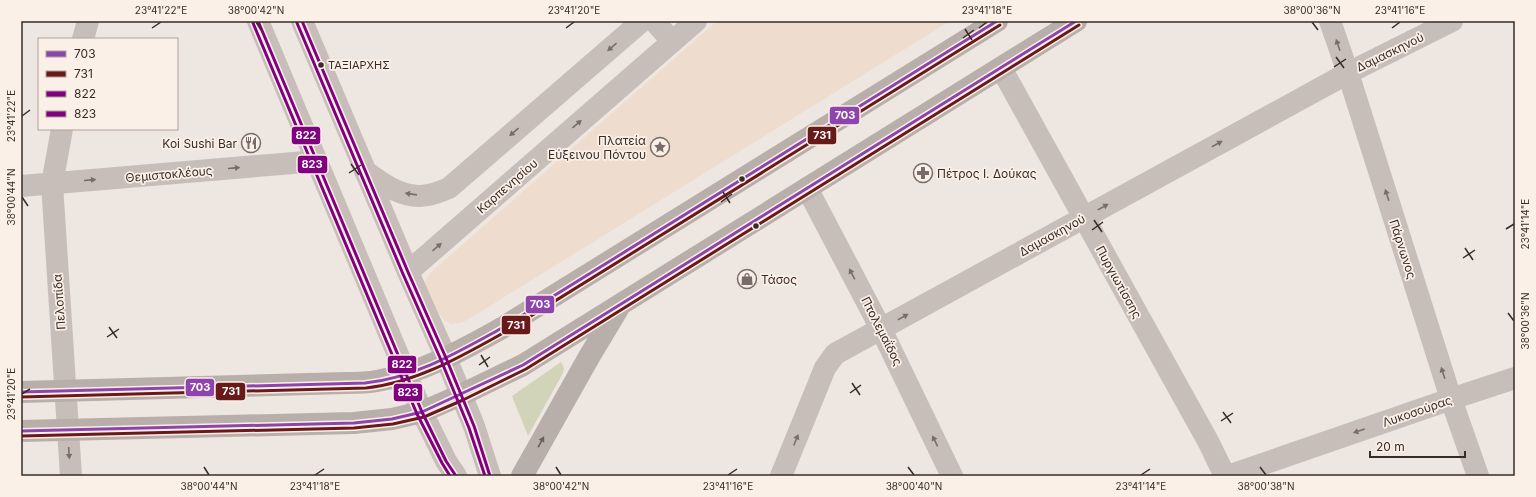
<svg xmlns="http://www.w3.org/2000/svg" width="1536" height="497" font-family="Inter,sans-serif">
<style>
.green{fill:#d1d4b8}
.plaza{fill:#eeddce}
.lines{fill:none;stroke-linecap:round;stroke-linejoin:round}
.minor{stroke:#c8beb9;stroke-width:22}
.tertiary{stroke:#c8beb9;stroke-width:22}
.secondary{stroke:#b8aeaa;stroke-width:22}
.bus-1-casing{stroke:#fbf0e7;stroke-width:6}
.bus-2-casing{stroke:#fbf0e7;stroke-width:6}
.bus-3-casing{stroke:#fbf0e7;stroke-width:6}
.bus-4-casing{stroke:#fbf0e7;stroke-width:6}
.bus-1{stroke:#8e44ad;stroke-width:3}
.bus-2{stroke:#681a1a;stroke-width:3}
.bus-3{stroke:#800080;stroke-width:3}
.bus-4{stroke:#800080;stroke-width:3}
.oneway{fill:#796d69}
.oneway2{fill:#6b5f5b}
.ticks{fill:none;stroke:#382b27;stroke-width:1.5}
.bus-dot{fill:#382b27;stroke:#fbf0e7;stroke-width:1.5}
.labels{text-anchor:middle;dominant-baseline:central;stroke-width:3.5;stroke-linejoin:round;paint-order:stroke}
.bus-label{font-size:11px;fill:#382b27;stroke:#fbf0e7;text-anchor:start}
.street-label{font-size:12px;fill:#382b27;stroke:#fbf0e7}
.poi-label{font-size:12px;fill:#382b27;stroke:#fbf0e7;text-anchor:end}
.line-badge{stroke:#fbf0e7;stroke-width:1.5}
.badge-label{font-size:11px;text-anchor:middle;font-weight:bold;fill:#fff}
.neatline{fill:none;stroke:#382b27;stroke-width:1.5}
.ticks-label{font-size:10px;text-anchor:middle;fill:#382b27}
</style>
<rect width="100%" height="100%" fill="#eee6e0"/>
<!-- green -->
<path class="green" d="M 561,362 L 564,368 L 563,373 L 528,436 L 512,396 Z"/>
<!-- plaza -->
<path class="plaza" d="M 717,21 L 950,21 L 469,319 L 460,323 L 451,324 L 444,320 L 436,310 L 427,293 L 425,282 L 430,273 Z"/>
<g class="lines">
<!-- minor -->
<path class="minor" d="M 654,21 L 672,41
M 1330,21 L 1348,73 L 1451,399 L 1478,476
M 83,39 L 88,21
M 1001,68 L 1209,443 L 1225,476
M 62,129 L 52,184 L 71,476
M 365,171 C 383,184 404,200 428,195 C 435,194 442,191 449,188 L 642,21
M 21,186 L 317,161
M 807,188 L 881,329 L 952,476
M 408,272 L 696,21
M 781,476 L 825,368 L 835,354 L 1348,73 L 1452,21
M 1228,476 L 1451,399 L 1515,378"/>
<!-- tertiary -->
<path class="tertiary" d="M 258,21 L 422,412 L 446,461 L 456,476
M 302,21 L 408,272 L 446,358 L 474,426 L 490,476"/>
<!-- secondary -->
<path class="secondary" d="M 21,392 L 346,383 C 356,383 367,383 377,381 C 422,373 462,350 502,328 L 997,21
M 21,431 L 354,423 L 392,419 L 422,412 L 461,395 L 523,365 L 1076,21
M 522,476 L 589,357 L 619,307"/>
<!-- bus-1 casing -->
<g class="bus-1-casing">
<path id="bus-1" d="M 21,392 L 365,383 C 415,378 460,351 502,328 L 997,21
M 21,431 L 354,423 L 392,419 L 422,412 L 523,365 L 1076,21"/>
</g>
<!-- bus-2 casing -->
<g class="bus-2-casing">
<path id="bus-2" d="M 21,397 L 366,388 C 416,383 462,356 505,332 L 1000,25
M 21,436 L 354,428 L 393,424 L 424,417 L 463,400 L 526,369 L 1079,25"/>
</g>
<!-- bus-3 casing -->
<g class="bus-3-casing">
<path id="bus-3" d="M 258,21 L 422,412 L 446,461 L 456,476
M 302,21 L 408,272 L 446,358 L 474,426 L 490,476"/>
</g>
<!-- bus-4 casing -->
<g class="bus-4-casing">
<path id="bus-4" d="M 253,23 L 417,414 L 442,463 L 450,476
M 297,23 L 403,274 L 441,360 L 469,428 L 485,476"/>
</g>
<!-- bus-1 -->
<use href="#bus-1" class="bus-1"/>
<!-- bus-2 -->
<use href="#bus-2" class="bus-2"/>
<!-- bus-3 -->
<use href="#bus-3" class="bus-3"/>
<!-- bus-4 -->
<use href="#bus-4" class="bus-4"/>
</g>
<!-- one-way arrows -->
<defs><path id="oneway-solid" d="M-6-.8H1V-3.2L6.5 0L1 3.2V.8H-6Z"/></defs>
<g class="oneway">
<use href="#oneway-solid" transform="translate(1338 45) rotate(-109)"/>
<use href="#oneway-solid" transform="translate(612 47) rotate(139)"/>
<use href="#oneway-solid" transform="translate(577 124) rotate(-41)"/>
<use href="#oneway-solid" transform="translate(514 132) rotate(139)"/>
<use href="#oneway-solid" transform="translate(1217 144) rotate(-29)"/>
<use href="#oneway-solid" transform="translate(234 168) rotate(-5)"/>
<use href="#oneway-solid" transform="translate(90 180) rotate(-5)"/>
<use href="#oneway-solid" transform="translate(411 194) rotate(-172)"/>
<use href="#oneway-solid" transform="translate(1387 195) rotate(-108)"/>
<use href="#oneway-solid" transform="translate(1103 207) rotate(-29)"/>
<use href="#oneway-solid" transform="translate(437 247) rotate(-41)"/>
<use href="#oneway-solid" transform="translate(852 274) rotate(-118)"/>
<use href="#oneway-solid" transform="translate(903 317) rotate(-29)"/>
<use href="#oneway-solid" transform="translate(1443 373) rotate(-108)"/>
<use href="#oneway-solid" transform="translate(1359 431) rotate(161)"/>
<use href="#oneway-solid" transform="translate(796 440) rotate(-68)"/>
<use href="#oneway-solid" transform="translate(935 441) rotate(-116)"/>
<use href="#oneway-solid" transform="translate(69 453) rotate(86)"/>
</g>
<use class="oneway2" href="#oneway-solid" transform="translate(541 442) rotate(-61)"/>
<!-- ticks -->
<path class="ticks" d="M 256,22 L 261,30M 1312,22 L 1318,30M 152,28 L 161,22M 566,28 L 574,22M 979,28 L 987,22M 1392,28 L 1400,22M 965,29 L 972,40M 963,38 L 974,30M 1336,57 L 1344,68M 1334,67 L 1346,59M 22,116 L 30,110M 351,164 L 359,175M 349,173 L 361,165M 723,192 L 730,203M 22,197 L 28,206M 721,202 L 732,194M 1094,220 L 1102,232M 1506,229 L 1514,224M 1092,230 L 1103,222M 1465,248 L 1473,260M 1463,258 L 1475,250M 1508,313 L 1514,321M 109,327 L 117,338M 107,337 L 119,329M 481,355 L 488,367M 479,365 L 490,357M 852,383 L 860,395M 850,393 L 861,385M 22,394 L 30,389M 1223,412 L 1231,423M 1221,421 L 1233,413M 204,467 L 209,475M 556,467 L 561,475M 908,467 L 914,475M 1260,467 L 1266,475M 315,475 L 324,469M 728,475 L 737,469M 1141,475 L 1150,469"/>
<!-- icons -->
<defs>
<g id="restaurant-ring" transform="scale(1)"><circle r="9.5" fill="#fbf0e7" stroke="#786c68" stroke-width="1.5"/><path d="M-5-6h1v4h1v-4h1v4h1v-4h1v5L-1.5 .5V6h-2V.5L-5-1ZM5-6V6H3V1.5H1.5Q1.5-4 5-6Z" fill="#786c68"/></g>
<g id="sight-ring" transform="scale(1)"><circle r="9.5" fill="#fbf0e7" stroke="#786c68" stroke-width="1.5"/><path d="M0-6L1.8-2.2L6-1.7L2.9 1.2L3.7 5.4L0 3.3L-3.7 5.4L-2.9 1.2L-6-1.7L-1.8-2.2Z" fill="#786c68"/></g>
<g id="pharmacy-ring" transform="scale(1)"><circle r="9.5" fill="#fbf0e7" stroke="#786c68" stroke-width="1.5"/><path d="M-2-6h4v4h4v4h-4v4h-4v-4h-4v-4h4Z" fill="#786c68"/></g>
<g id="shop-ring" transform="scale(1)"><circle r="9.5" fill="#fbf0e7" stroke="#786c68" stroke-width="1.5"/><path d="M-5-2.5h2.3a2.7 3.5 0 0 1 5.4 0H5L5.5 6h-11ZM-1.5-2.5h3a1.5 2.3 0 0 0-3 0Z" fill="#786c68"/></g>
</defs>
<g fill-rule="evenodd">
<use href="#restaurant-ring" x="251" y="143"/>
<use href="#sight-ring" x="660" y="147"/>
<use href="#pharmacy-ring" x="923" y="173"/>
<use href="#shop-ring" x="747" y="279"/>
</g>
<!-- markers -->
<g class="bus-dot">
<circle cx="321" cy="65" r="3.5"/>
<circle cx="742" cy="179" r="3.5"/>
<circle cx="756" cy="226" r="3.5"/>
</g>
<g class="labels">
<!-- bus labels -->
<g class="bus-label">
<text x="328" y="65">ΤΑΞΙΑΡΧΗΣ</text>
</g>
<!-- street labels -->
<g class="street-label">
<text transform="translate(1390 52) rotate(-26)">Δαμασκηνού</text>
<text transform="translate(169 174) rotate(-5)">Θεμιστοκλέους</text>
<text transform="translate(507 186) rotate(-41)">Καρπενησίου</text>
<text transform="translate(1052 235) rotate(-29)">Δαμασκηνού</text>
<text transform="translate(1403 249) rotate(72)">Πάρνωνος</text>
<text transform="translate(1119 282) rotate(61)">Πυργιωτίσσης</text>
<text transform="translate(59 302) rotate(-94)">Πελοπίδα</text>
<text transform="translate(882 331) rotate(63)">Πτολεμαΐδος</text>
<text transform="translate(1417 411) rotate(-19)">Λυκοσούρας</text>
</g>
<!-- poi labels -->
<g class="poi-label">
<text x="646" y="140">Πλατεία<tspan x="646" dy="14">Εύξεινου Πόντου</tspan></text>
<text x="237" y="143">Koi Sushi Bar</text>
<text x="937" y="173" text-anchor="start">Πέτρος Ι. Δούκας</text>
<text x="761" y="279" text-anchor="start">Τάσος</text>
</g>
</g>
<g class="line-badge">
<rect x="829" y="106" width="31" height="19" rx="4" fill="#8e44ad"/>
<rect x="291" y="126" width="30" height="19" rx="4" fill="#800080"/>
<rect x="807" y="126" width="30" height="19" rx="4" fill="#681a1a"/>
<rect x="297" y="155" width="31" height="19" rx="4" fill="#800080"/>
<rect x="525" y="295" width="30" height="19" rx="4" fill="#8e44ad"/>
<rect x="501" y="315" width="30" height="20" rx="4" fill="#681a1a"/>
<rect x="387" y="355" width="30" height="19" rx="4" fill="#800080"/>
<rect x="185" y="378" width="30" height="19" rx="4" fill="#8e44ad"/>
<rect x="215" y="382" width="31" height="19" rx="4" fill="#681a1a"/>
<rect x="393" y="383" width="30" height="19" rx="4" fill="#800080"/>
</g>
<g class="badge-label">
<text x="845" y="119">703</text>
<text x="306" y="139">822</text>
<text x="822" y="139">731</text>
<text x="312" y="168">823</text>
<text x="540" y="308">703</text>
<text x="516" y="329">731</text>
<text x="402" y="368">822</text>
<text x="200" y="391">703</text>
<text x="231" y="395">731</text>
<text x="408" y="396">823</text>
</g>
<!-- border -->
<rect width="1536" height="497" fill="none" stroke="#fbf0e7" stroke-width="44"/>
<!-- legend -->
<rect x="38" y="38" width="140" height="92" fill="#fbf0e7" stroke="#ada19a"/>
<rect x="46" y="51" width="20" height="6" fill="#8e44ad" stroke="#ada19a"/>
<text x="74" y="58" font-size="12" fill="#382b27">703</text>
<rect x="46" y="71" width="20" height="6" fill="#681a1a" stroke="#ada19a"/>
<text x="74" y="78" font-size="12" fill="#382b27">731</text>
<rect x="46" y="91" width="20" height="6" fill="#800080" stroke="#ada19a"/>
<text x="74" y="98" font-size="12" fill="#382b27">822</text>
<rect x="46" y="111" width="20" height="6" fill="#800080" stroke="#ada19a"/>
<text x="74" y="118" font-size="12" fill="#382b27">823</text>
<!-- scale -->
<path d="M1370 451v6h95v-6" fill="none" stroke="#382b27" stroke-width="2"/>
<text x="1376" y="451" font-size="12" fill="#382b27" stroke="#fbf0e7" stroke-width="3" paint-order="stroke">20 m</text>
<rect x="22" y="22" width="1492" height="453" class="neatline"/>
<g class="ticks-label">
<text x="161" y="14">23°41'22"E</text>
<text x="256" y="14">38°00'42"N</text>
<text x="574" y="14">23°41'20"E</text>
<text x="987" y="14">23°41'18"E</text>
<text x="1312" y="14">38°00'36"N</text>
<text x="1400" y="14">23°41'16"E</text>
<text transform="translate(11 116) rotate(-90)" y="4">23°41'22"E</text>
<text transform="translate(11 197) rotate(-90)" y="4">38°00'44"N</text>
<text transform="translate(1525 224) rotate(-90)" y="4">23°41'14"E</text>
<text transform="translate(1525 321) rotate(-90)" y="4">38°00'36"N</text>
<text transform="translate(11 394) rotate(-90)" y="4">23°41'20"E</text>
<text x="209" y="490">38°00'44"N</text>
<text x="315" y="490">23°41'18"E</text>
<text x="561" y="490">38°00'42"N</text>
<text x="728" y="490">23°41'16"E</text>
<text x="914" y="490">38°00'40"N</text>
<text x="1141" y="490">23°41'14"E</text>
<text x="1266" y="490">38°00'38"N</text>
</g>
</svg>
